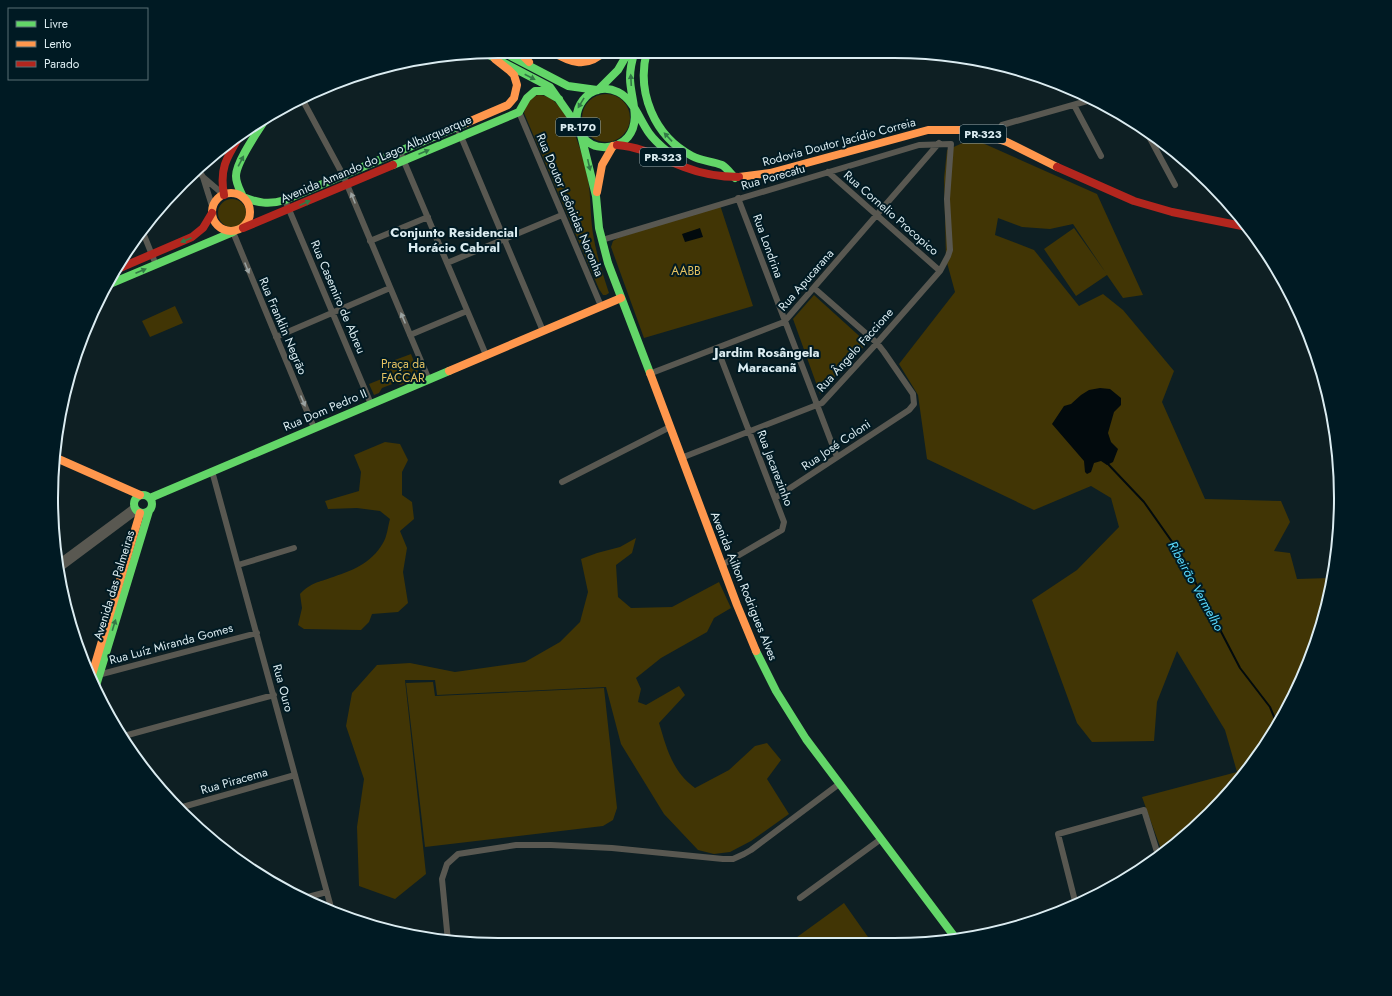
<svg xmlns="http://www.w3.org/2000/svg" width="1392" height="996" font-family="Jost,sans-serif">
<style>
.green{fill:#413505}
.water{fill:#020a0d}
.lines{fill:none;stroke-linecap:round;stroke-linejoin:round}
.stream{stroke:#020a0d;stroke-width:2}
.street{stroke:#595851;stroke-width:6}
.fast{stroke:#63d668;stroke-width:8}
.slow{stroke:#ff974d;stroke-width:8}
.jam{stroke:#b3261e;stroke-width:8}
.oneway{fill:#327846}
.oneway2{fill:#9aa2a1}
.labels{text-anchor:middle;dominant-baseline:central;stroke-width:4;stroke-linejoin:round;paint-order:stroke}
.shield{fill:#001a23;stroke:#99adb3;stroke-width:1}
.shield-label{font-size:11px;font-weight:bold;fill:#dbecf1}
.street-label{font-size:12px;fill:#dbecf1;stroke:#001a23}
.park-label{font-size:12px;fill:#e4c261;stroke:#001a23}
.neighbourhood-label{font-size:13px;font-weight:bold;fill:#dbecf1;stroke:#001a23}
.water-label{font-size:13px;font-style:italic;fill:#58d9fd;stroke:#001a23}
.rim{fill:none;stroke:#dbecf1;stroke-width:2}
</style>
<rect width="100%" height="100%" fill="#0e1f23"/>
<!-- green -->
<path class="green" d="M582 118a24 24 0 1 1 48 0a24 24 0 1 1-48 0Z
M 538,95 C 566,93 584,156 588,179 C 591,197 590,215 593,234 C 596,253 602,271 608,290 L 609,293 L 606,295 L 603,295 L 599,289 L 524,113 C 526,104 529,98 538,95 Z
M 967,141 L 978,141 L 1097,194 L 1143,295 L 1123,298 L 1107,275 L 1076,296 L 1044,249 L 1074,228 L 1106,273 L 1073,224 L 1050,229 L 1022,227 L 998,218 L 995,235 L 1034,250 L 1079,306 L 1103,294 L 1123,310 L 1174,371 L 1162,402 L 1205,499 L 1281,501 L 1290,522 L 1274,551 L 1290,553 L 1297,579 L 1330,578 L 1331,580 L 1326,613 L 1295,695 L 1249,770 L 1189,834 L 1162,852 L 1142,797 L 1237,772 L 1225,730 L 1177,651 L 1157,702 L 1154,741 L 1092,742 L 1077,723 L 1032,600 L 1077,570 L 1119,527 L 1111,498 L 1091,486 L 1034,510 L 927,459 L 918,395 L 899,364 L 955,292 L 946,259 L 944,178 L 947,150 Z
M218 213a14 14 0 1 1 28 0a14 14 0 1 1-28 0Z
M 720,205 L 753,306 L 644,338 L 611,247 L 613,241 L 618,238 Z
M 814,295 L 867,343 L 820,394 L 793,319 Z
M 175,306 L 183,323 L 150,337 L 142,321 Z
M 411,354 L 419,374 L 419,377 L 401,385 L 395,383 L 382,388 L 379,393 L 374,395 L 369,384 L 389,376 L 384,364 Z
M 385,442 L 400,444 L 408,460 L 402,472 L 402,495 L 412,502 L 414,519 L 400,531 L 407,548 L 403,572 L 408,603 L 398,612 L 372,614 L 369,622 L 361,630 L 304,629 L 298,625 L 302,608 L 300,594 C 311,583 316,583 330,578 C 351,571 371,564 383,543 C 387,537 388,526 390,519 L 380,511 L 357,508 L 328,509 L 325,501 L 359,491 L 361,472 L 354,455 Z
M 636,538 L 632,553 L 616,565 L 618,597 L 631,608 L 672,607 L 719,582 L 731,608 L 714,618 L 707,632 L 661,658 L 636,678 L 641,689 L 638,702 L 646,705 L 679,686 L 685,695 L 659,723 C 667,749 672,771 695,788 L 729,770 L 755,746 L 767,743 L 781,760 L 767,779 L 789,814 L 751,841 L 730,852 L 714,854 L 698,850 L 664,814 L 621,744 L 606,687 L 437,695 L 435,680 L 405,680 L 426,874 L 395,899 L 359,886 L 357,827 L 364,779 L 346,726 L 352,693 L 377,665 L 410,663 L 455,672 L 525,662 L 560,642 L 580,622 L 588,592 L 581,559 L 597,553 L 620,547 Z
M 433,682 L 435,696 L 604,688 L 617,808 L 613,820 L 603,826 L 425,847 L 406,683 Z
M 844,903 L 868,937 L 862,942 L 794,942 L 793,940 Z"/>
<!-- water -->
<path class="water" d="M 700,228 L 703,237 L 685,242 L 682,234 Z
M 1100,388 L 1110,389 L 1121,398 L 1121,405 L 1114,412 L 1108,433 L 1111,442 L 1118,449 L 1113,462 L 1107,465 L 1101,461 L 1094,463 L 1091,472 L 1087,474 L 1085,472 L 1084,461 L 1052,424 L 1064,406 L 1071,404 L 1081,395 L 1089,390 Z"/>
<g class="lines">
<!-- stream -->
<path class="stream" d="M 1107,463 L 1144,502 L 1180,553 L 1240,668 L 1270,707 L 1277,724"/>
<!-- street -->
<path class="street" d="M 301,97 L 343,175 L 429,380
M 1074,105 L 1101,156
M 519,112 L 601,306
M 457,127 L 543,331
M 1145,129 L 1175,185
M 995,138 L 1002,125 L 1094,99
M 400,152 L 486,355
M 199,171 L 203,177 L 224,195
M 828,172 L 940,271
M 203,177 L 213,209
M 738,198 L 837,457
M 285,200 L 371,404
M 142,230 L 156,265
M 233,232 L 314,428
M 602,240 L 919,145 L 951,144 L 947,199 L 950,250 L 948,256 L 940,271 L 877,343 L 822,403 L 681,458
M 370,241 L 428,217
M 447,263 L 562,215
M 410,335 L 467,311
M 276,337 L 390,288
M 717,348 L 784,522 L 782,530 L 722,565
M 649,374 L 784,322 L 939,143
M 212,471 L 332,911
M 562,482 L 670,427
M 775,498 L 909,410 L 914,404 L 913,394 L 884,352 L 877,343 L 814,288
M 57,564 L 134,507
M 238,565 L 294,548
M 58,570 L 137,511
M 98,675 L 257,633
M 124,736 L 274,695
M 179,808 L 295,775
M 800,898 L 881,839
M 300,899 L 327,892
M 1076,905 L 1058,834 L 1144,810 L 1158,855
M 1024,924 L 1038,918 L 1055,913
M 448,941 L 442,879 L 447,864 L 458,854 L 516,845 L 551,845 L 612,848 L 723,859 L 733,859 L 744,854 L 751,850 L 839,784"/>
<!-- fast -->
<path class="fast" d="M 501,51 L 568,86 L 597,90
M 635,51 C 632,60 630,69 630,78 C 630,97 642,120 628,137 C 617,150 593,151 583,137 C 564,113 590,78 618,92 C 634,100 639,119 649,133 C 656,143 666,150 675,158
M 647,51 C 636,92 654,136 692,156 C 701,161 712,161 722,165 C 727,168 731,174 735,178
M 485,53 L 550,87 L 576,124
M 598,90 L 618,70 L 629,51
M 267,117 C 259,130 236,161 236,176 C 236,184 240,190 243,197 C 258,203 269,205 285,200 L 466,123
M 581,135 L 596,196 L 599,228 L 608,263 L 650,373
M 393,165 L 519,112 L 527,98 L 535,91 L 545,91 L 559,99
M 105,286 L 233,232
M134 504a9 9 0 1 1 18 0a9 9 0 1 1-18 0Z
M 150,498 L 449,371
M 756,651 L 776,691 L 806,739 L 957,940
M 95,689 L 149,511"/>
<!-- slow -->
<path class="slow" d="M 518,51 L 529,62
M 551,51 C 571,63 587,69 605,51
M 466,123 L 508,105 L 514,98 L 517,85 L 514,75 L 509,70 L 495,59
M 739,177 L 770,173 L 928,130 L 964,130 L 977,132 L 1007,142 L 1057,167
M 597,192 L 602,165 L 613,146
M212 212a19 19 0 1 1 38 0a19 19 0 1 1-38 0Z
M 449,371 L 621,298
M 650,373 L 737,605 L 756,651
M 54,457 L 140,495
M 91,678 L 140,513"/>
<!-- jam -->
<path class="jam" d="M 617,145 C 642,147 661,158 684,167 C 702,174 720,177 739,177
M 1057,167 L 1134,201 L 1172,212 L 1247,227
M 224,195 C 219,168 227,157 241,134
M 243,228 L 393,165
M 113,271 L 192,237 L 203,228 L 212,213"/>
</g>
<!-- one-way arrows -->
<defs><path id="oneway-solid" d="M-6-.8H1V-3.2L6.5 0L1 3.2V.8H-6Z"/></defs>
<g class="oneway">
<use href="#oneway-solid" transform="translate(530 77) rotate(27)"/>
<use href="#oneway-solid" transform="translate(631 80) rotate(-93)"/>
<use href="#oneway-solid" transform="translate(581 103) rotate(121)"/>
<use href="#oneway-solid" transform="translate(668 137) rotate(-133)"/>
<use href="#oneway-solid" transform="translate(424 152) rotate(-23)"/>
<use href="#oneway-solid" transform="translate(241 161) rotate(-62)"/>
<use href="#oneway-solid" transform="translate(589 165) rotate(77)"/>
<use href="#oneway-solid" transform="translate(305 203) rotate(-24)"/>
<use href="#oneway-solid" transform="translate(186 240) rotate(157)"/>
<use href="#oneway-solid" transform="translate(141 271) rotate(-23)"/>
<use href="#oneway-solid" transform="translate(114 625) rotate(-73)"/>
</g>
<g class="oneway2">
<use href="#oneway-solid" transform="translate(353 198) rotate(-112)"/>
<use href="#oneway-solid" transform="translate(247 268) rotate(68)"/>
<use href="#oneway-solid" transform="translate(403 318) rotate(-113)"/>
<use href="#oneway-solid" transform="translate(303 401) rotate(67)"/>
</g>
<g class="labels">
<!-- shield labels -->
<g class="shield">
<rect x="556" y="118" width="44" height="18" rx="3"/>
<rect x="960" y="125" width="46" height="18" rx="3"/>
<rect x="640" y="148" width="46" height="18" rx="3"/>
</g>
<g class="shield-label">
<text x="578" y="127">PR-170</text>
<text x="983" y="134">PR-323</text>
<text x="663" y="157">PR-323</text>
</g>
<!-- street labels -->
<g class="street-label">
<text transform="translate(839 142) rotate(-15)">Rodovia Doutor Jacídio Correia</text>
<text transform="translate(376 159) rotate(-23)">Avenida Amando do Lago Alburquerque</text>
<text transform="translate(773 177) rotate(-16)">Rua Porecatu</text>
<text transform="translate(570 205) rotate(67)">Rua Doutor Leônidas Noronha</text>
<text transform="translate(891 213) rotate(41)">Rua Cornelio Procopico</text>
<text transform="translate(768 246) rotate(70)">Rua Londrina</text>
<text transform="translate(806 280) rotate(-49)">Rua Apucarana</text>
<text transform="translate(338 297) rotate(67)">Rua Casemiro de Abreu</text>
<text transform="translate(283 326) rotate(67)">Rua Franklin Negrão</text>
<text transform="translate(855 350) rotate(-48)">Rua Ângelo Faccione</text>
<text transform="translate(325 410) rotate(-23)">Rua Dom Pedro II</text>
<text transform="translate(836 445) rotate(-34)">Rua José Coloni</text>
<text transform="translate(775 468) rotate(69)">Rua Jacarezinho</text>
<text transform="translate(114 585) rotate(-73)">Avenida das Palmeiras</text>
<text transform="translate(744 586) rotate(68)">Avenida Ailton Rodrigues Alves</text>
<text transform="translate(171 644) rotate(-15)">Rua Luíz Miranda Gomes</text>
<text transform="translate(283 688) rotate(75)">Rua Ouro</text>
<text transform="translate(234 781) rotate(-16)">Rua Piracema</text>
</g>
<!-- park labels -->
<g class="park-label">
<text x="686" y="271">AABB</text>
<text x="403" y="364">Praça da<tspan x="403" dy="14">FACCAR</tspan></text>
</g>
<!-- neighbourhood labels -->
<g class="neighbourhood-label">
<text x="454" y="232">Conjunto Residencial<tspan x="454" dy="15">Horácio Cabral</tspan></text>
<text x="767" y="352">Jardim Rosângela<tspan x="767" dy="15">Maracanã</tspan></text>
</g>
<!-- water labels -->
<g class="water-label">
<text transform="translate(1196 586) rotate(61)">Ribeirão Vermelho</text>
</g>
</g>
<!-- crop -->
<path d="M0 0H1392V996H0ZM498 58H894A440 440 0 0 1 1334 498V498A440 440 0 0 1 894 938H498A440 440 0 0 1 58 498V498A440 440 0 0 1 498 58Z" fill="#001a23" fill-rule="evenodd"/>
<path class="rim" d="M498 58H894A440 440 0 0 1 1334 498V498A440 440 0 0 1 894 938H498A440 440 0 0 1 58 498V498A440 440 0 0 1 498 58Z"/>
<!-- legend -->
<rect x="8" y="8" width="140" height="72" fill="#001a23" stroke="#586e75"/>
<rect x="16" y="21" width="20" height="6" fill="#63d668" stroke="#586e75"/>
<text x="44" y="28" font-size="12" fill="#dbecf1">Livre</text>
<rect x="16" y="41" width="20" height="6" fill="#ff974d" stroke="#586e75"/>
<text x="44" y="48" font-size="12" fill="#dbecf1">Lento</text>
<rect x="16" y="61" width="20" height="6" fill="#b3261e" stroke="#586e75"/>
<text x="44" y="68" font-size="12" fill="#dbecf1">Parado</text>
</svg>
